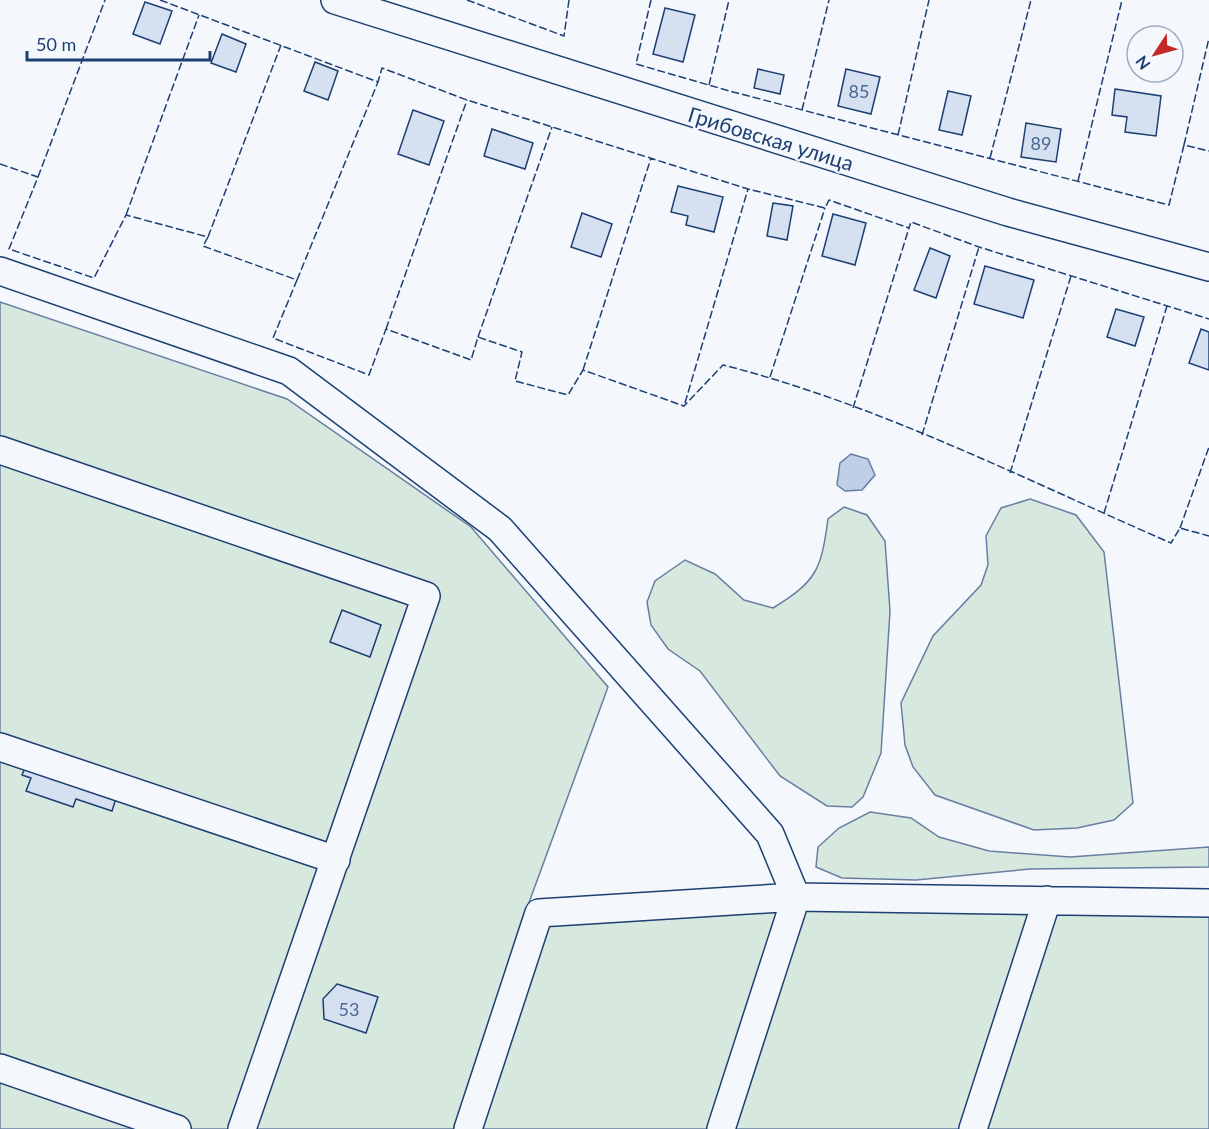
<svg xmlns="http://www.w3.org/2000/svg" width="1209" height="1129" font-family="Lato,sans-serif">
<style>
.green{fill:#d7e8df;stroke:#687fa3;stroke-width:1.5}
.water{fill:#bed0e5;stroke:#687fa3;stroke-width:1.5}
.building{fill:#d5e0f0;stroke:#1d3f73;stroke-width:1.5}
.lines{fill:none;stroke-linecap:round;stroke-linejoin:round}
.minor-casing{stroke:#1d3f73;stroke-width:30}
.minor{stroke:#f4f7fb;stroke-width:27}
.fence{stroke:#1d3f73;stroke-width:1.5;stroke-dasharray:8 3;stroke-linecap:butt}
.labels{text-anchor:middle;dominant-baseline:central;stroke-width:4.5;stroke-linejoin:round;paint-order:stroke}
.number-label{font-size:18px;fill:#4b6792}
.street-label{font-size:21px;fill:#1d3f73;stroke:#f4f7fb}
</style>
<rect width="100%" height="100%" fill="#f4f7fb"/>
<!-- green -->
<path class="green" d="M 0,302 L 287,399 L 471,527 L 608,687 L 527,908 L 1209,903 L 1209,1129 L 0,1129 Z
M 1030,499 L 1076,515 L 1104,552 L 1133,803 L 1114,820 L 1077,828 L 1034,830 L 935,795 L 913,767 L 905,745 L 901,703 L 933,636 L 981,585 L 988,565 L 986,536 L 1001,508 Z
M 844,507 L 867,515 L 885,541 L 890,611 L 881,753 L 863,797 L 852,807 L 827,806 L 780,776 L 700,671 L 668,649 L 651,625 L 647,602 L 655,581 L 685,560 L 715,574 L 744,600 L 773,608 C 817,581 821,570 828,519 Z
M 870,812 L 911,818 L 939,837 L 989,851 L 1070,857 L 1209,847 L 1209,867 L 1030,869 L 916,880 L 842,878 L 816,867 L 818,847 L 839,828 Z"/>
<!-- water -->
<path class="water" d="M 851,454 L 868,459 L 875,475 L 862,490 L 845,491 L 837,485 L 840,463 Z"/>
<!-- building -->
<path class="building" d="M 145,2 L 172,11 L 160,44 L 133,34 Z
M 665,8 L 695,15 L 683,62 L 653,54 Z
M 222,34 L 246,44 L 236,72 L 211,63 Z
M 315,62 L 338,71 L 328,100 L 304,91 Z
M 758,69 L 784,75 L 780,94 L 754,88 Z
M 846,69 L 880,77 L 871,114 L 838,106 Z
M 1115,89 L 1161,96 L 1156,136 L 1125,132 L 1127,117 L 1112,115 Z
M 948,91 L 971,96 L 962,135 L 939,130 Z
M 413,110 L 444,121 L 429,165 L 398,154 Z
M 1026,123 L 1061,129 L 1056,162 L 1021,157 Z
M 492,129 L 533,143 L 525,169 L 484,156 Z
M 678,186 L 723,197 L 714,232 L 686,225 L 688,216 L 671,212 Z
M 773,203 L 793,206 L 787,240 L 767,236 Z
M 582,213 L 612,224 L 601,257 L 571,247 Z
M 833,214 L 866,223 L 855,265 L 822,256 Z
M 930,248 L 950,256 L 936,298 L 914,290 Z
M 985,266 L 1034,280 L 1023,318 L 974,304 Z
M 1116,309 L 1144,317 L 1135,346 L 1107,337 Z
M 1201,329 L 1209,332 L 1209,370 L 1189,363 Z
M 342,610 L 381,625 L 370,657 L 330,642 Z
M 26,765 L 117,795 L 112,811 L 76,799 L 73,807 L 26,791 L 31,778 L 22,775 Z
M 337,984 L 378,997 L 366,1033 L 324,1019 L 323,999 Z"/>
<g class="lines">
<!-- minor casing -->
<g class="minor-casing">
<path id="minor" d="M 335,0 L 1008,212 L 1209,267
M 0,271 L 289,371 L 500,529 L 770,834 L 796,897 L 721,1129
M 0,450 L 426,596 L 242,1129
M 0,747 L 336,860
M 0,1068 L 177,1129
M 468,1129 L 539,913 L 796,897 L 1209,903
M 973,1129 L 1047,900"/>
</g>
<!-- minor -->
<use href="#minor" class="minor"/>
<!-- fence -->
<path class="fence" d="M 160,0 L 378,82 L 382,68 L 467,100 L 748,189 L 825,208 L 829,200 L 909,228 L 911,222 L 979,247 L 1209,319
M 467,0 L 564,36 L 569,0
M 651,0 L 636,64 L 733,92 L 1169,205 L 1184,145 L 1209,151
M 709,85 L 729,0
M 802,110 L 829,0
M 898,135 L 929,0
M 1184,145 L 1209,38
M 990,158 L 1031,0
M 0,164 L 38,177 L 9,249 L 94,278 L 126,215 L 208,237 L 203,246 L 297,280 L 273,338 L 369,375 L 386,329 L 471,360 L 478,337 L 522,352 L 515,381 L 568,395 L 583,370 L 684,406 L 723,365 C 877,404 1026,480 1171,543 L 1180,528 L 1209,536
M 38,177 L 105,0
M 1078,181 L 1122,0
M 126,215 L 199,15
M 208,237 L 281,45
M 297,280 L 378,82
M 386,329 L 467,100
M 478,337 L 552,127
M 583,370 L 651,158
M 770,377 L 825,208
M 685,403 L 748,189
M 853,408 L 909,228
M 922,435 L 979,247
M 1010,473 L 1071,276
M 1104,513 L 1167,306
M 1180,528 L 1209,447"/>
</g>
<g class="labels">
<!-- number labels -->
<g class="number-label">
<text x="859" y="91">85</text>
<text x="1041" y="143">89</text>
<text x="349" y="1009">53</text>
</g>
<!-- street labels -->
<g class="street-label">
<text transform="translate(771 138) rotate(17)">Грибовская улица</text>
</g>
</g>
<!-- north arrow -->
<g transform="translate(1155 54) rotate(234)"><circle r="28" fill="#f4f7fb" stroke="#9eadc5" stroke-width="1.5"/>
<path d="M0-4.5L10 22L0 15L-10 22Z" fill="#c62828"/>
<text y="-9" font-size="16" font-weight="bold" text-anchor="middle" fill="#1d3f73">N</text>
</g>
<!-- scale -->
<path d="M27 51v9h183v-9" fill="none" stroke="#1d3f73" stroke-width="3"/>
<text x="36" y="51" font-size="18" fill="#1d3f73" stroke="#f4f7fb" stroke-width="4.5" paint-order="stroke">50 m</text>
</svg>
